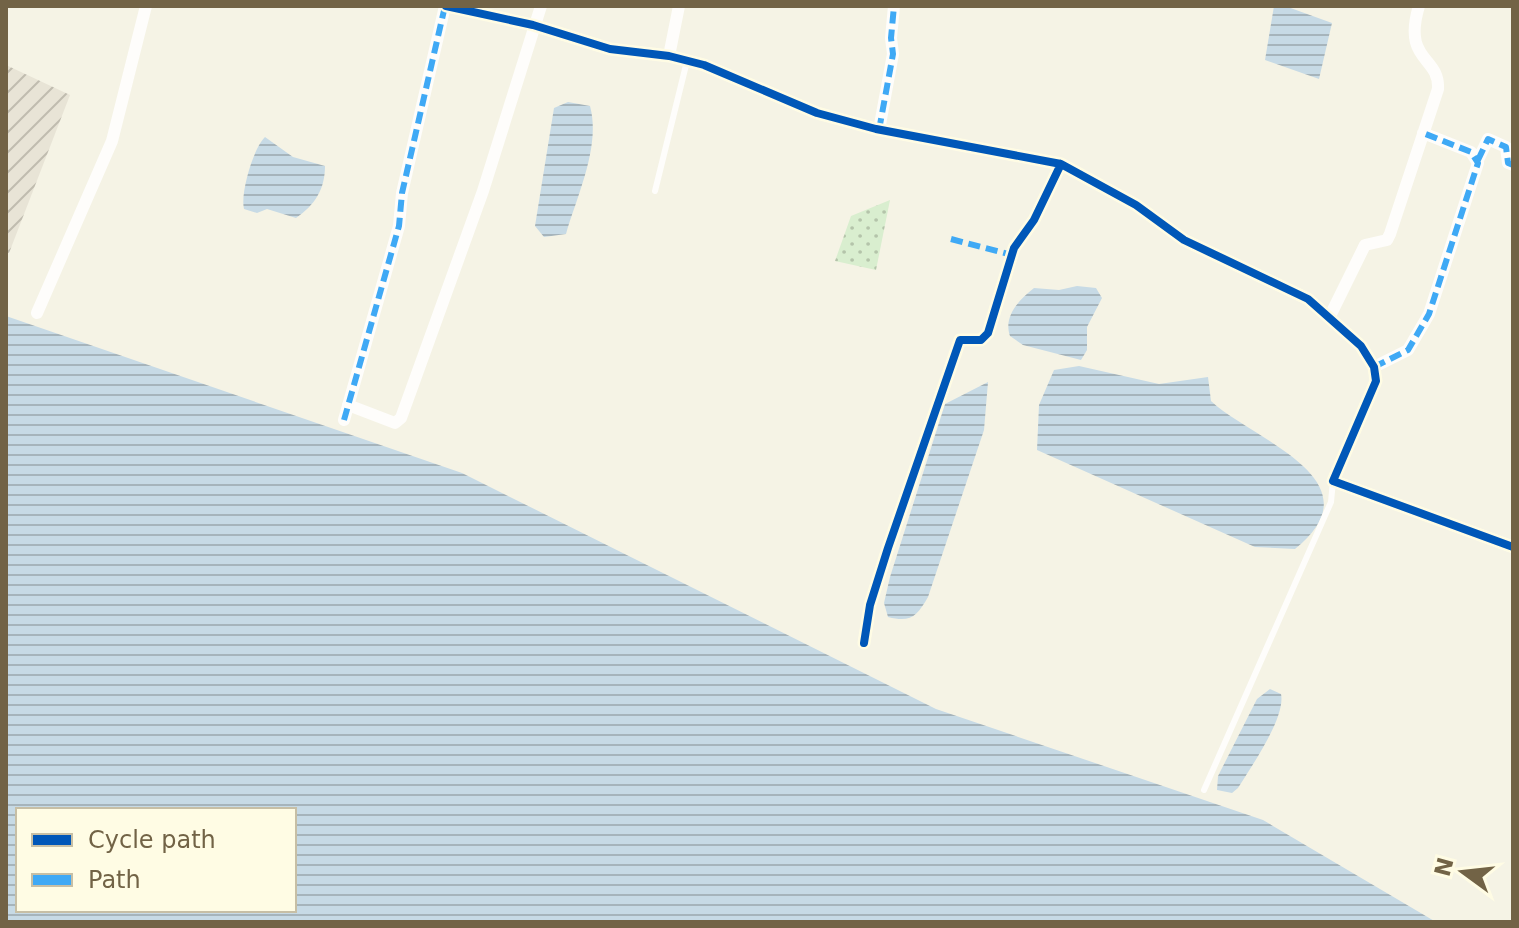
<svg xmlns="http://www.w3.org/2000/svg" width="1519" height="928" font-family="'DejaVu Sans',sans-serif">
<style>
.industrial{fill:url(#industrial-furrows)}
.park{fill:url(#park-dots)}
.water{fill:url(#water-rules);fill-rule:evenodd}
.lines{fill:none;stroke-linecap:round;stroke-linejoin:round}
.service{stroke:#fefdfb;stroke-width:6}
.minor{stroke:#fefdfb;stroke-width:12}
.quiet{stroke:#3fa9f5;stroke-width:6;stroke-dasharray:12 6;stroke-linecap:butt}
.cycleway-casing{stroke:#fffce4;stroke-width:13}
.cycleway{stroke:#0057b8;stroke-width:8}
</style>
<defs>
<pattern id="industrial-furrows" width="10" height="10" patternUnits="userSpaceOnUse" patternTransform="scale(2)"><rect width="10" height="10" fill="#e8e4d6"/><path d="M-1 1l2-2M0 10L10 0M9 11l2-2" fill="none" stroke="#c0bcaf"/></pattern>
<pattern id="park-dots" width="8" height="8" patternUnits="userSpaceOnUse" patternTransform="scale(2)"><rect width="8" height="8" fill="#d9eecf"/><path d="M2 2h.1M6 6h.1" fill="none" stroke="#b4c4aa" stroke-width="1.8" stroke-linecap="round"/></pattern>
<pattern id="water-rules" width="6" height="5" patternUnits="userSpaceOnUse" patternTransform="scale(2)"><rect width="6" height="5" fill="#c7dae5"/><path d="M0 2.5h6" fill="none" stroke="#a6b4bb"/></pattern>
</defs>
<rect width="100%" height="100%" fill="#f5f3e5"/>
<!-- industrial -->
<path class="industrial" d="M 6,65 L 70,95 L 9,253 L 6,252 Z"/>
<!-- park -->
<path class="park" d="M 890,200 L 876,270 L 835,261 L 851,216 Z"/>
<!-- water -->
<path class="water" d="M 1274,6 L 1285,6 L 1332,23 L 1319,79 L 1265,60 Z
M 568,102 L 590,106 C 601,146 577,196 566,234 L 544,237 L 535,226 L 554,108 Z
M 265,137 L 293,157 L 325,166 C 325,189 315,205 296,218 L 267,209 L 257,213 L 244,209 C 240,193 254,147 265,137 Z
M 1077,286 L 1096,288 L 1102,298 L 1087,327 L 1087,350 L 1081,360 L 1023,345 L 1010,336 C 1003,316 1019,300 1034,288 L 1059,290 Z
M 6,316 L 462,473 L 936,709 L 1263,820 L 1436,922 L 6,922 ZM 294,810 L 294,910 L 18,910 L 18,810 Z
M 1079,366 L 1159,384 L 1208,377 L 1211,401 C 1251,439 1381,480 1295,549 L 1255,547 L 1037,450 L 1039,405 L 1054,370 Z
M 988,382 L 984,430 L 928,597 C 917,616 911,623 888,617 L 884,603 L 890,577 L 945,404 Z
M 1270,689 L 1281,694 C 1286,717 1251,767 1238,788 L 1232,793 L 1217,790 L 1218,776 L 1257,699 Z"/>
<g class="lines">
<!-- service -->
<path class="service" d="M 655,191 L 687,61
M 1204,790 L 1331,502 L 1333,481"/>
<!-- minor -->
<path class="minor" d="M 446,6 L 533,25 L 610,49 L 669,56 L 704,65 L 817,113 L 876,129 L 1061,164 L 1136,205 L 1184,240 L 1308,299 L 1361,346 L 1374,367 L 1376,381 L 1333,481 L 1513,547
M 669,56 L 679,6
M 879,130 L 893,54 L 891,38 L 894,6
M 1478,160 L 1488,139 L 1506,147 L 1508,163 L 1513,165
M 37,313 L 112,141 L 146,6
M 1330,316 L 1365,245 L 1387,240 L 1390,234 L 1438,89 C 1440,56 1402,62 1419,6
M 1374,367 L 1408,350 L 1429,314 L 1478,163 L 1471,152 L 1423,133
M 348,405 L 395,423 L 401,418 L 483,191 L 541,6
M 344,420 L 399,226 L 402,193 L 445,6
M 864,643 L 870,605 L 888,548 L 960,340 L 981,340 L 988,333 L 1014,248 L 1034,220 L 1061,164"/>
<!-- quiet -->
<path class="quiet" d="M 879,130 L 893,54 L 891,38 L 894,6
M 1478,160 L 1488,139 L 1506,147 L 1508,163 L 1513,165
M 951,239 L 1012,255
M 1374,367 L 1408,350 L 1429,314 L 1478,163 L 1471,152 L 1423,133
M 344,420 L 399,226 L 402,193 L 445,6"/>
<!-- cycleway casing -->
<g class="cycleway-casing">
<path id="cycleway" d="M 446,6 L 533,25 L 610,49 L 669,56 L 704,65 L 817,113 L 876,129 L 1061,164 L 1136,205 L 1184,240 L 1308,299 L 1361,346 L 1374,367 L 1376,381 L 1333,481 L 1513,547
M 864,643 L 870,605 L 888,548 L 960,340 L 981,340 L 988,333 L 1014,248 L 1034,220 L 1061,164"/>
</g>
<!-- cycleway -->
<use href="#cycleway" class="cycleway"/>
</g>
<!-- border -->
<rect width="1519" height="928" fill="none" stroke="#726346" stroke-width="16"/>
<!-- legend -->
<rect x="16" y="808" width="280" height="104" fill="#fffce4" stroke="#c7bfa5" stroke-width="2"/>
<rect x="32" y="834" width="40" height="12" fill="#0057b8" stroke="#c7bfa5" stroke-width="2"/>
<text x="88" y="848" font-size="24" fill="#726346">Cycle path</text>
<rect x="32" y="874" width="40" height="12" fill="#3fa9f5" stroke="#c7bfa5" stroke-width="2"/>
<text x="88" y="888" font-size="24" fill="#726346">Path</text>
<!-- north arrow -->
<g transform="translate(1463 872) rotate(285)" stroke="#fffce4" stroke-width="6" paint-order="stroke">
<path d="M0-6L14 30L0 20L-14 30Z" fill="#726346"/>
<text y="-12" font-size="22" font-weight="bold" text-anchor="middle" fill="#726346">N</text>
</g>
</svg>
